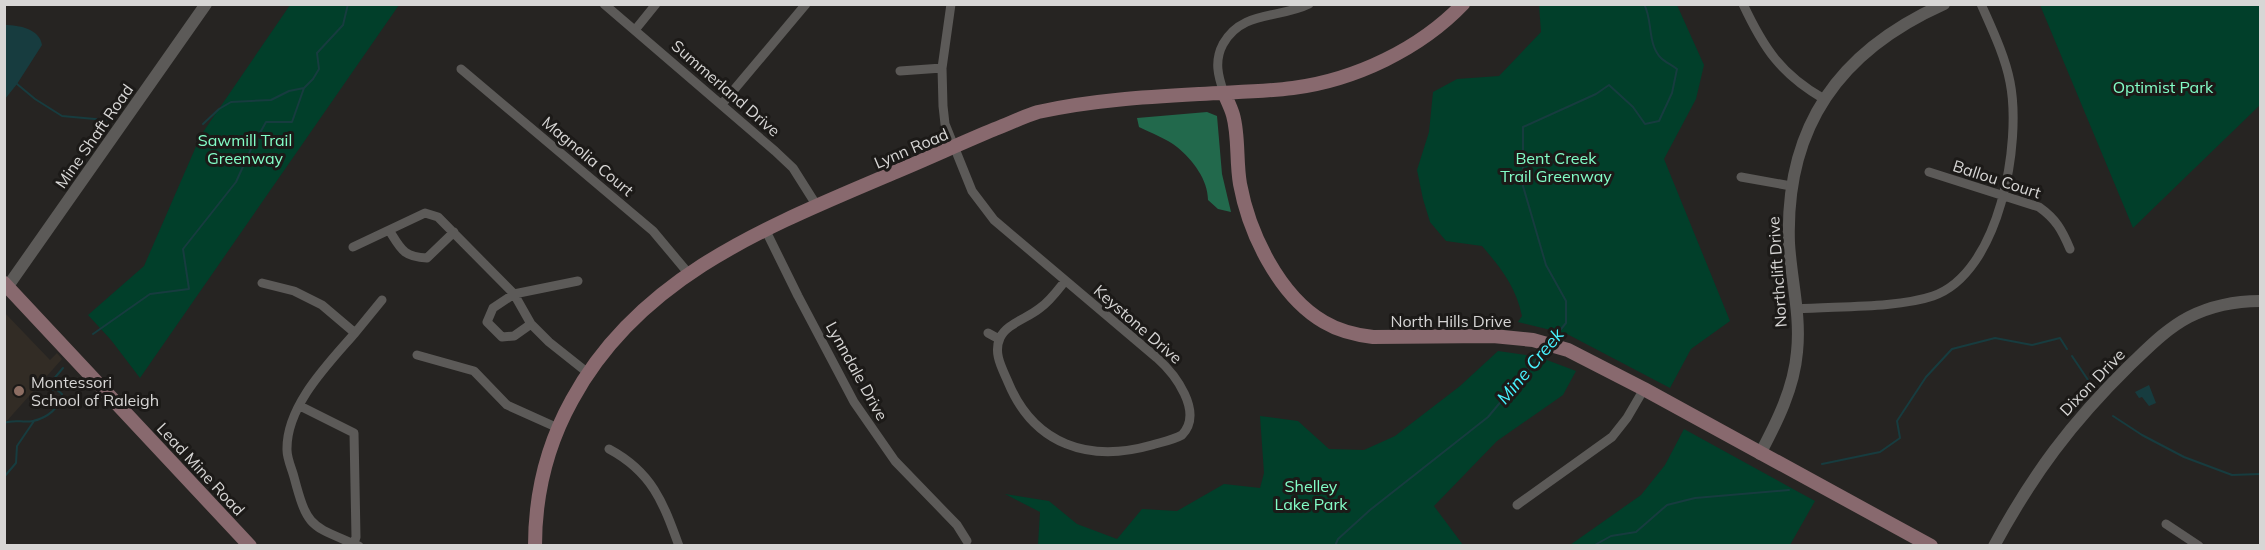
<svg xmlns="http://www.w3.org/2000/svg" width="2265" height="550" font-family="Mulish,sans-serif">
<style>
.built{fill:#322c25}
.green{fill:#013f2a}
.forest{fill:#22694c}
.water{fill:#173c3f}
.lines{fill:none;stroke-linecap:round;stroke-linejoin:round}
.stream{stroke:#173c3f;stroke-width:2}
.minor{stroke:#5c5a58;stroke-width:9}
.tertiary{stroke:#5c5a58;stroke-width:12}
.secondary{stroke:#88696e;stroke-width:14}
.education-dot{fill:#8d6e63;stroke:#1c1a18;stroke-width:2}
.labels{text-anchor:middle;dominant-baseline:central;stroke-width:6;stroke-linejoin:round;paint-order:stroke}
.park-label{font-size:16px;fill:#83fdc7;stroke:#1c1a18}
.street-label{font-size:16px;fill:#d7d6d5;stroke:#1c1a18}
.poi-label{font-size:16px;fill:#d7d6d5;stroke:#1c1a18;text-anchor:start}
.water-label{font-size:18px;font-style:italic;fill:#48f3ff;stroke:#1c1a18}
</style>
<rect width="100%" height="100%" fill="#262422"/>
<!-- built -->
<path class="built" d="M 4,312 L 50,360 L 57,353 L 62,359 L 5,423 Z"/>
<!-- green -->
<path class="green" d="M 290,5 L 399,5 L 140,378 L 111,340 L 88,315 L 144,266 L 201,135 Z
M 1539,5 L 1677,5 L 1704,65 L 1696,99 L 1664,159 L 1730,321 L 1691,349 L 1670,388 L 1567,334 L 1518,322 L 1522,316 C 1516,287 1501,268 1482,246 L 1446,241 L 1430,222 L 1423,199 L 1417,170 L 1429,132 L 1433,92 L 1457,79 L 1499,76 L 1541,32 Z
M 2040,5 L 2260,5 L 2260,105 L 2133,228 Z
M 1498,351 L 1539,357 L 1576,371 L 1563,395 L 1497,441 L 1434,506 L 1463,545 L 1038,545 L 1040,512 L 1005,494 L 1049,501 L 1077,524 L 1117,539 L 1142,509 L 1177,511 L 1224,484 L 1260,488 L 1264,473 L 1260,416 L 1298,421 L 1329,449 L 1364,450 L 1395,436 L 1460,386 Z
M 1684,429 L 1815,501 L 1790,545 L 1570,545 L 1641,495 L 1665,465 Z"/>
<!-- forest -->
<path class="forest" d="M 1207,112 L 1217,116 L 1222,174 L 1231,212 L 1218,209 L 1208,200 C 1208,180 1193,160 1177,147 C 1167,139 1151,133 1139,127 L 1137,118 Z"/>
<!-- water -->
<path class="water" d="M 5,25 C 19,25 40,29 42,45 L 17,84 L 5,99 Z
M 2149,385 L 2156,403 L 2149,406 L 2142,397 L 2139,398 L 2135,392 Z"/>
<g class="lines">
<!-- stream -->
<path class="stream" d="M 17,84 L 35,99 L 62,116 L 106,120
M 203,124 L 219,109 L 231,102 L 271,100 L 289,91 L 304,88 L 313,79 L 319,69 L 317,53 L 343,25 L 348,4
M 93,334 L 150,294 L 189,289 L 183,249 L 236,182 L 251,149 L 266,122 L 292,122 L 304,88
M 1552,340 L 1566,323 L 1566,301 L 1546,265 L 1523,186 L 1523,127 L 1596,94 L 1609,85 L 1633,107 L 1645,124 L 1659,121 L 1672,93 L 1677,69 C 1672,65 1665,62 1661,58 C 1647,44 1653,20 1644,4
M 2072,356 L 2090,383
M 2113,416 L 2142,435 L 2184,457 L 2232,475 L 2260,474
M 4,423 C 14,419 23,423 33,421 C 47,418 60,408 62,394 L 57,390 L 53,390 L 52,381 L 63,368
M 1822,464 L 1880,452 L 1900,438 L 1897,421 L 1926,377 L 1952,349 L 1995,338 L 2032,345 L 2060,338 L 2067,349
M 4,477 L 16,463 L 17,446 L 34,421
M 1335,546 L 1338,539 L 1370,510 L 1488,417 L 1545,349
M 1593,546 L 1611,536 L 1636,532 L 1667,505 L 1695,498 L 1789,490"/>
<!-- minor -->
<path class="minor" d="M 604,4 L 775,151 L 793,168 L 817,206
M 951,4 L 942,68 L 943,106 L 945,124 L 972,191 L 994,220 L 1157,358 C 1175,374 1204,412 1182,435 C 1173,440 1162,442 1152,445 C 1089,463 1034,445 1008,382 C 1002,368 993,353 1000,338 C 1006,324 1028,318 1040,308 C 1050,301 1057,291 1065,281
M 1743,4 C 1764,49 1781,74 1824,99
M 635,30 L 656,4
M 461,69 L 653,231 L 689,274
M 900,71 L 942,68
M 1224,93 C 1218,76 1214,61 1223,44 C 1242,10 1279,19 1309,4
M 722,104 L 806,4
M 1929,172 L 2039,207 C 2056,219 2062,230 2070,249
M 1741,177 L 1791,186
M 765,229 L 798,296 L 854,402 L 895,461 L 957,525 L 967,541
M 389,230 C 401,249 403,257 427,258 L 454,232
M 353,247 L 425,213 L 438,217 L 514,294 L 531,324 L 549,342 L 588,373
M 262,283 L 294,291 L 322,305 L 355,333 C 328,364 286,406 287,450 C 287,459 292,469 294,477 C 308,530 311,525 359,546
M 1797,309 C 1836,306 1898,308 1933,296 C 2000,273 2022,142 2010,82 C 2005,56 1992,29 1981,4
M 531,324 L 514,336 L 502,337 L 487,322 L 493,308 L 514,294 L 578,281
M 355,333 L 382,300
M 988,333 L 999,339
M 417,355 L 474,371 L 507,405 L 558,428
M 300,406 L 354,433 L 356,537 L 354,543
M 609,449 C 652,472 663,502 679,546
M 1517,505 L 1612,437 L 1627,418 L 1644,389
M 2166,524 L 2199,546"/>
<!-- tertiary -->
<path class="tertiary" d="M 8,286 L 206,4
M 1760,454 C 1777,422 1794,388 1797,352 C 1801,315 1791,279 1789,243 C 1785,127 1839,51 1944,4
M 1994,546 C 2033,474 2071,423 2129,366 C 2148,348 2166,329 2189,317 C 2211,306 2236,301 2260,301"/>
<!-- secondary -->
<path class="secondary" d="M 1224,93 C 1227,100 1231,108 1233,115 C 1239,136 1236,161 1240,184 C 1249,233 1279,296 1324,322 C 1339,331 1356,335 1373,337 L 1493,336 L 1533,340 L 1568,350 L 1644,389 L 1931,546
M 4,283 L 250,546
M 535,546 C 535,494 547,445 572,400 C 640,275 769,226 893,173 C 927,159 961,143 995,129 C 1009,124 1024,116 1038,112 C 1091,100 1146,97 1200,94 C 1232,92 1262,92 1293,88 C 1355,80 1420,49 1463,4"/>
</g>
<!-- markers -->
<circle class="education-dot" cx="19" cy="391" r="6"/>
<g class="labels">
<!-- park labels -->
<g class="park-label">
<text x="2163" y="87">Optimist Park</text>
<text x="245" y="140">Sawmill Trail<tspan x="245" dy="18">Greenway</tspan></text>
<text x="1556" y="158">Bent Creek<tspan x="1556" dy="18">Trail Greenway</tspan></text>
<text x="1311" y="486">Shelley<tspan x="1311" dy="18">Lake Park</tspan></text>
</g>
<!-- street labels -->
<g class="street-label">
<text transform="translate(726 88) rotate(41)">Summerland Drive</text>
<text transform="translate(94 136) rotate(-55)">Mine Shaft Road</text>
<text transform="translate(911 148) rotate(-23)">Lynn Road</text>
<text transform="translate(588 156) rotate(40)">Magnolia Court</text>
<text transform="translate(1997 179) rotate(18)">Ballou Court</text>
<text transform="translate(1777 272) rotate(-94)">Northclift Drive</text>
<text x="1451" y="321">North Hills Drive</text>
<text transform="translate(1138 324) rotate(41)">Keystone Drive</text>
<text transform="translate(857 371) rotate(61)">Lynndale Drive</text>
<text transform="translate(2092 382) rotate(-46)">Dixon Drive</text>
<text transform="translate(201 469) rotate(47)">Lead Mine Road</text>
</g>
<!-- poi labels -->
<g class="poi-label">
<text x="31" y="382">Montessori<tspan x="31" dy="18">School of Raleigh</tspan></text>
</g>
<!-- water labels -->
<g class="water-label">
<text transform="translate(1530 366) rotate(-50)">Mine Creek</text>
</g>
</g>
<!-- border -->
<rect width="2265" height="550" fill="none" stroke="#d7d6d5" stroke-width="12"/>
</svg>
